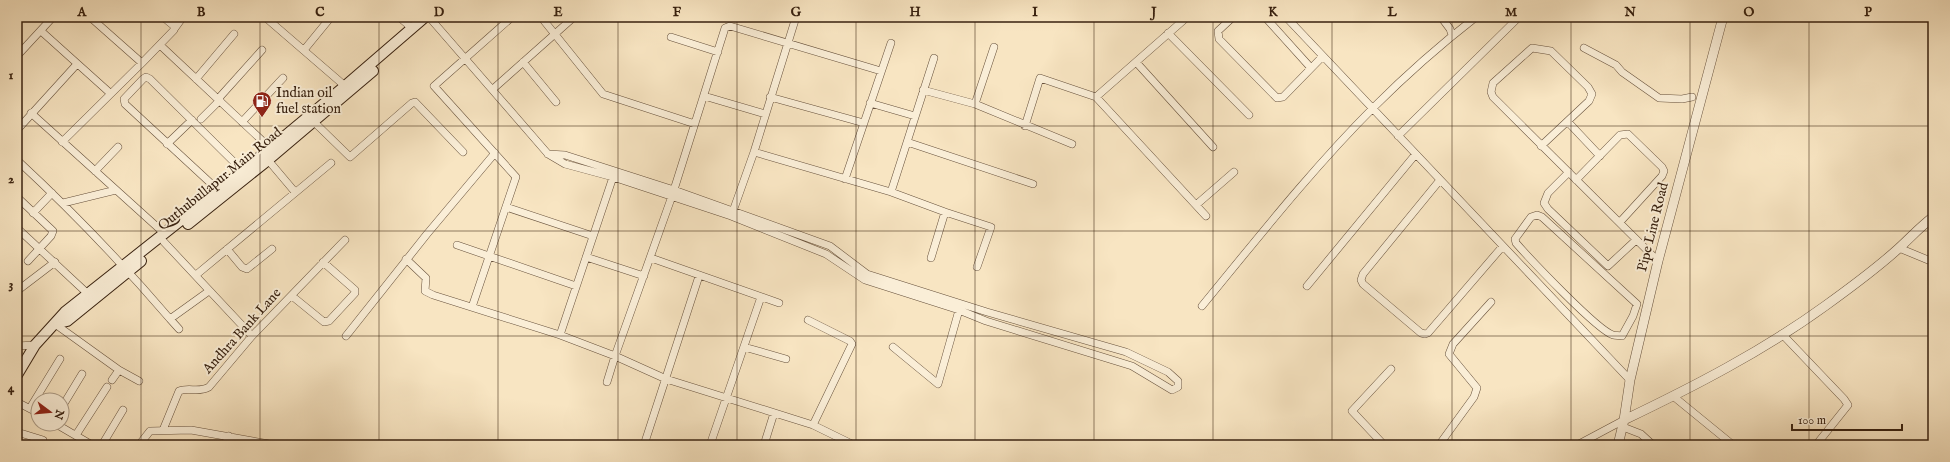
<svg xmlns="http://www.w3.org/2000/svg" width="1950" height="462" font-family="'IM FELL English',serif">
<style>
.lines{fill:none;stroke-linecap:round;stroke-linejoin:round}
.minor-casing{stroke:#67513c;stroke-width:8}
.tertiary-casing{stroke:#67513c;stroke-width:10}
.secondary-casing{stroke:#37200f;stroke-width:12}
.minor{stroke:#faeed7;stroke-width:7}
.tertiary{stroke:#faeed7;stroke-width:9}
.secondary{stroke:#faeed7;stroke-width:10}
.grid{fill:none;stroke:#37200f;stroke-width:1;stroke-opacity:0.55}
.labels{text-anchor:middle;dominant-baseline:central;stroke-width:4;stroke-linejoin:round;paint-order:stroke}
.poi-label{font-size:14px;fill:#37200f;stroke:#faeed7;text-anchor:start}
.street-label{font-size:14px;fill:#37200f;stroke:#faeed7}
.neatline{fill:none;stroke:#37200f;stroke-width:1.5}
.grid-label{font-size:13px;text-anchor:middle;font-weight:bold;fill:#37200f}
</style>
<rect width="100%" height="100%" fill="#f8e5c2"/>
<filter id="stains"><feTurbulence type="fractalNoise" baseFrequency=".005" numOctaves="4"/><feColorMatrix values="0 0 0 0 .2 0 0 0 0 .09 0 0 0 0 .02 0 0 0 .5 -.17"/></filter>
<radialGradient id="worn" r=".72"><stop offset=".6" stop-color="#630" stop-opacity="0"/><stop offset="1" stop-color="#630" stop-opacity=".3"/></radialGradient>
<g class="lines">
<!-- minor casing -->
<g class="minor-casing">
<path id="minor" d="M 265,17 L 345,86
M 399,17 L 412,28
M 429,17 L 548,154 L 565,164 L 613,177 L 731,216 L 826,254 L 865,280 L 959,310 L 986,321 L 1132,366 L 1172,390 L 1178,387 L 1178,381 L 1168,372 L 1126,352 L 987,312 L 867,274 L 830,246 L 674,190 L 565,155 L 548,154
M 541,17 L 603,94 L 695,124
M 1233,17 L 1218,31 L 1219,39 L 1277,98 L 1283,97 L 1323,56
M 1265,17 L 1311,68
M 1286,17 L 1630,380
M 1441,17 L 1450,29 L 1452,35
M 175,28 L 183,17
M 41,31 L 110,93
M 1168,33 L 1249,115
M 671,37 L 718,52
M 160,45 L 270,148
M 1584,48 L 1616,65 L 1622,72 L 1659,98 L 1682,99 L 1692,97
M 304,50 L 331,17
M 17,56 L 53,17
M 523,62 L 556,102
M 1136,62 L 1213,147
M 142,63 L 174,30 L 174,26 L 163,17
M 196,79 L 234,34
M 493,89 L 574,17
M 923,90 L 975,104 L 1072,144
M 704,96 L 765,114
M 770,97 L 864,123
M 1096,97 L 1186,18
M 218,99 L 262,50
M 870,103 L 915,116
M 975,104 L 994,47
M 31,113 L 165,234
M 201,119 L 220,100
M 313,121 L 350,157 L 412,103 L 415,102 L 463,152
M 242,122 L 283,78
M 1568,122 L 1600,156
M 1025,126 L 1040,78 L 1096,97 L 1206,216
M 17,130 L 77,64
M 1398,136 L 1519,17
M 62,142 L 142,63 L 90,17
M 907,142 L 1033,184
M 167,144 L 192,120
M 1541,146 L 1589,101 L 1592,94 L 1588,87 L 1551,51 L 1532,48 L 1493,83 L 1491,92 L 1493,97 L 1658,261
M 754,152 L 891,192 L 945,212 L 991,227 L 977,267
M 17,160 C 71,210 122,263 170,319
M 268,160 L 295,192
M 95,171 L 118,147
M 1569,172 L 1548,193 L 1544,203 L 1548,209 L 1608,266 L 1636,240
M 845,179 L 891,43
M 1440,180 L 1363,274 L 1361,280 L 1363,284 L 1421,333 L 1425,334 L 1428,333 L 1502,247
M 1576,180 L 1620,135 L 1628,134 L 1662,167 L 1664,171 L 1662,176 L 1620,222
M 218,190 L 125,104 L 124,99 L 143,79 L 146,77 L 150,79 L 243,171
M 891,192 L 934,58
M 17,197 L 53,231 L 51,236 L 28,261
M 63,203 L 116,190
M 1196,205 L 1234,172
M 506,207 L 593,236
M 33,213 L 52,193
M 732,214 L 754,152 L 796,17
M 1537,215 L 1542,217 L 1637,304 L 1633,316 L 1622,336 C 1619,335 1616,336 1613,335 C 1597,330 1530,259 1516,243 L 1515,239 L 1531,217 Z
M 17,228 L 88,294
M 164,242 L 252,336
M 457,245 L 576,286
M 1899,248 L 1933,262
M 227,249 L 242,267 L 247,269 L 272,249
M 586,257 L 644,276
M 651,258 L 779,303
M 931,258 L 945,212
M 406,259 L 426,278 L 425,291 L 433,295 L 560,335 L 615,356 L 672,196 L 725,28 L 730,26 L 881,71
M 196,275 L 331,163
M 1307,286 L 1415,155
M 17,291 L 55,262
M 292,296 L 324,322 L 329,321 L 355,293 L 355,290 L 323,262
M 1202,306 C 1257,239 1312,169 1374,107 C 1406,75 1440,45 1476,17
M 472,307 L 516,177 L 434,86 L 512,17
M 808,320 L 850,341 L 852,344 L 813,425
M 55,324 L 119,370 L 139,381
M 179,329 L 170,319 L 209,291
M 1782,334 L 1844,399 L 1848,405 L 1816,445
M 560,335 L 613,177
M 346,336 L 427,234 L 495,153
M 17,346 L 35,345
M 744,347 L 786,359
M 893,347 L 938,384 L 959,310
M 112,380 L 119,370
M 607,382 L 615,356 L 666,379 L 813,425 L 854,445
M 1673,396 L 1733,445
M 17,402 L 38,413
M 62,407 L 82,374
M 30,408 L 60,359
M 56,424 L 92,445
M 1623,427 L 1641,434 L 1653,445
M 163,430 L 179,391 C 189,387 199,393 209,387 L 252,336 L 345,240
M 17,432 L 43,440
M 76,435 L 107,387
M 102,445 L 123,410
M 139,445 L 150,431 L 191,430 L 275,445
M 225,445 L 229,436
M 644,445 L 699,276
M 710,445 L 761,297
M 764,445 L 774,413
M 1384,445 L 1352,411 L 1391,369
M 1439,445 L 1474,397 L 1477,388 L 1449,354 L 1453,344 L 1491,302
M 1577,445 L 1624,420"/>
</g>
<!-- tertiary casing -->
<g class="tertiary-casing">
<path id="tertiary" d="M 1624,420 C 1693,387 1763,351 1825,306 C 1850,288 1876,269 1899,248 C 1911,237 1920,227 1933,217
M 1618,445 L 1624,420 L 1630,380 L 1658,261 L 1723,17"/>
</g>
<!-- secondary casing -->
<g class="secondary-casing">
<path id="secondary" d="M 188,224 L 268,160 L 373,71
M 55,324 L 67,321 L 141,261
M 17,375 L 35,345 L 65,312 L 243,171 L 345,86 L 425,17"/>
</g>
<!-- minor -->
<use href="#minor" class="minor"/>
<!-- tertiary -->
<use href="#tertiary" class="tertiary"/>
<!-- secondary -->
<use href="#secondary" class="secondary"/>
</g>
<!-- grid -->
<path class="grid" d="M 141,17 L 141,445M 260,17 L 260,445M 379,17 L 379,445M 498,17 L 498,445M 618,17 L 618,445M 737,17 L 737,445M 856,17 L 856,445M 975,17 L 975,445M 1094,17 L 1094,445M 1213,17 L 1213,445M 1332,17 L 1332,445M 1452,17 L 1452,445M 1571,17 L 1571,445M 1690,17 L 1690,445M 1809,17 L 1809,445M 17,126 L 1933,126M 17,231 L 1933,231M 17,336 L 1933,336"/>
<!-- icons -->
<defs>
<g id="fuel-pin" transform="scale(1)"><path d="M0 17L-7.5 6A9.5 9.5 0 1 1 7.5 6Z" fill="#8f2418" stroke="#faeed7"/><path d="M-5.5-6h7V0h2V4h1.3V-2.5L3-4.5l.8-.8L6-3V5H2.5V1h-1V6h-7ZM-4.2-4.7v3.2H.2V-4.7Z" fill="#fff"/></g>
</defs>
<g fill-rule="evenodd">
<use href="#fuel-pin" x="262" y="101"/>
</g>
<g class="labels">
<!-- poi labels -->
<g class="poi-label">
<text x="276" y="93">Indian oil<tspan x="276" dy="16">fuel station</tspan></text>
</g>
<!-- street labels -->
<g class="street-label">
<text transform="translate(220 179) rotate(-39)">Quthubullapur Main Road</text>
<text transform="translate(1653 227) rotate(-76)">Pipe Line Road</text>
<text transform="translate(242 331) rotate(-48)">Andhra Bank Lane</text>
</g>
</g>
<!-- margin -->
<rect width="1950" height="462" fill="none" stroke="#f8e5c2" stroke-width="44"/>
<!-- north arrow -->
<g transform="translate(50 412) rotate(106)"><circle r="19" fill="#faeed7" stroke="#ac9c87"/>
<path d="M0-3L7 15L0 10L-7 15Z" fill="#8f2418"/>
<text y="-6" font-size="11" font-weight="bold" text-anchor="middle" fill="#37200f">N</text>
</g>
<!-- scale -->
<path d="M1792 424v6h110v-6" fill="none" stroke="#37200f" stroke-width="2"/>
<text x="1798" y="424" font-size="12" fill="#37200f" stroke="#faeed7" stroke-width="3" paint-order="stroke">100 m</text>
<rect x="22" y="22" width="1906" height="418" class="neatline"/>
<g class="grid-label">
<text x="82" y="16">A</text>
<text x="201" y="16">B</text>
<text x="320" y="16">C</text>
<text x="439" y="16">D</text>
<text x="558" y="16">E</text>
<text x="677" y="16">F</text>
<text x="796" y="16">G</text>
<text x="915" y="16">H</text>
<text x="1035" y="16">I</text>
<text x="1154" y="16">J</text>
<text x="1273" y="16">K</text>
<text x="1392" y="16">L</text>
<text x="1511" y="16">M</text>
<text x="1630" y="16">N</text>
<text x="1749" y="16">O</text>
<text x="1868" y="16">P</text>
<text x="11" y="79">1</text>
<text x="11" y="183">2</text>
<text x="11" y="288">3</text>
<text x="11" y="392">4</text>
</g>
<rect width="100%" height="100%" filter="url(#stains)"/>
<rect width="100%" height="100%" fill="url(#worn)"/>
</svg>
